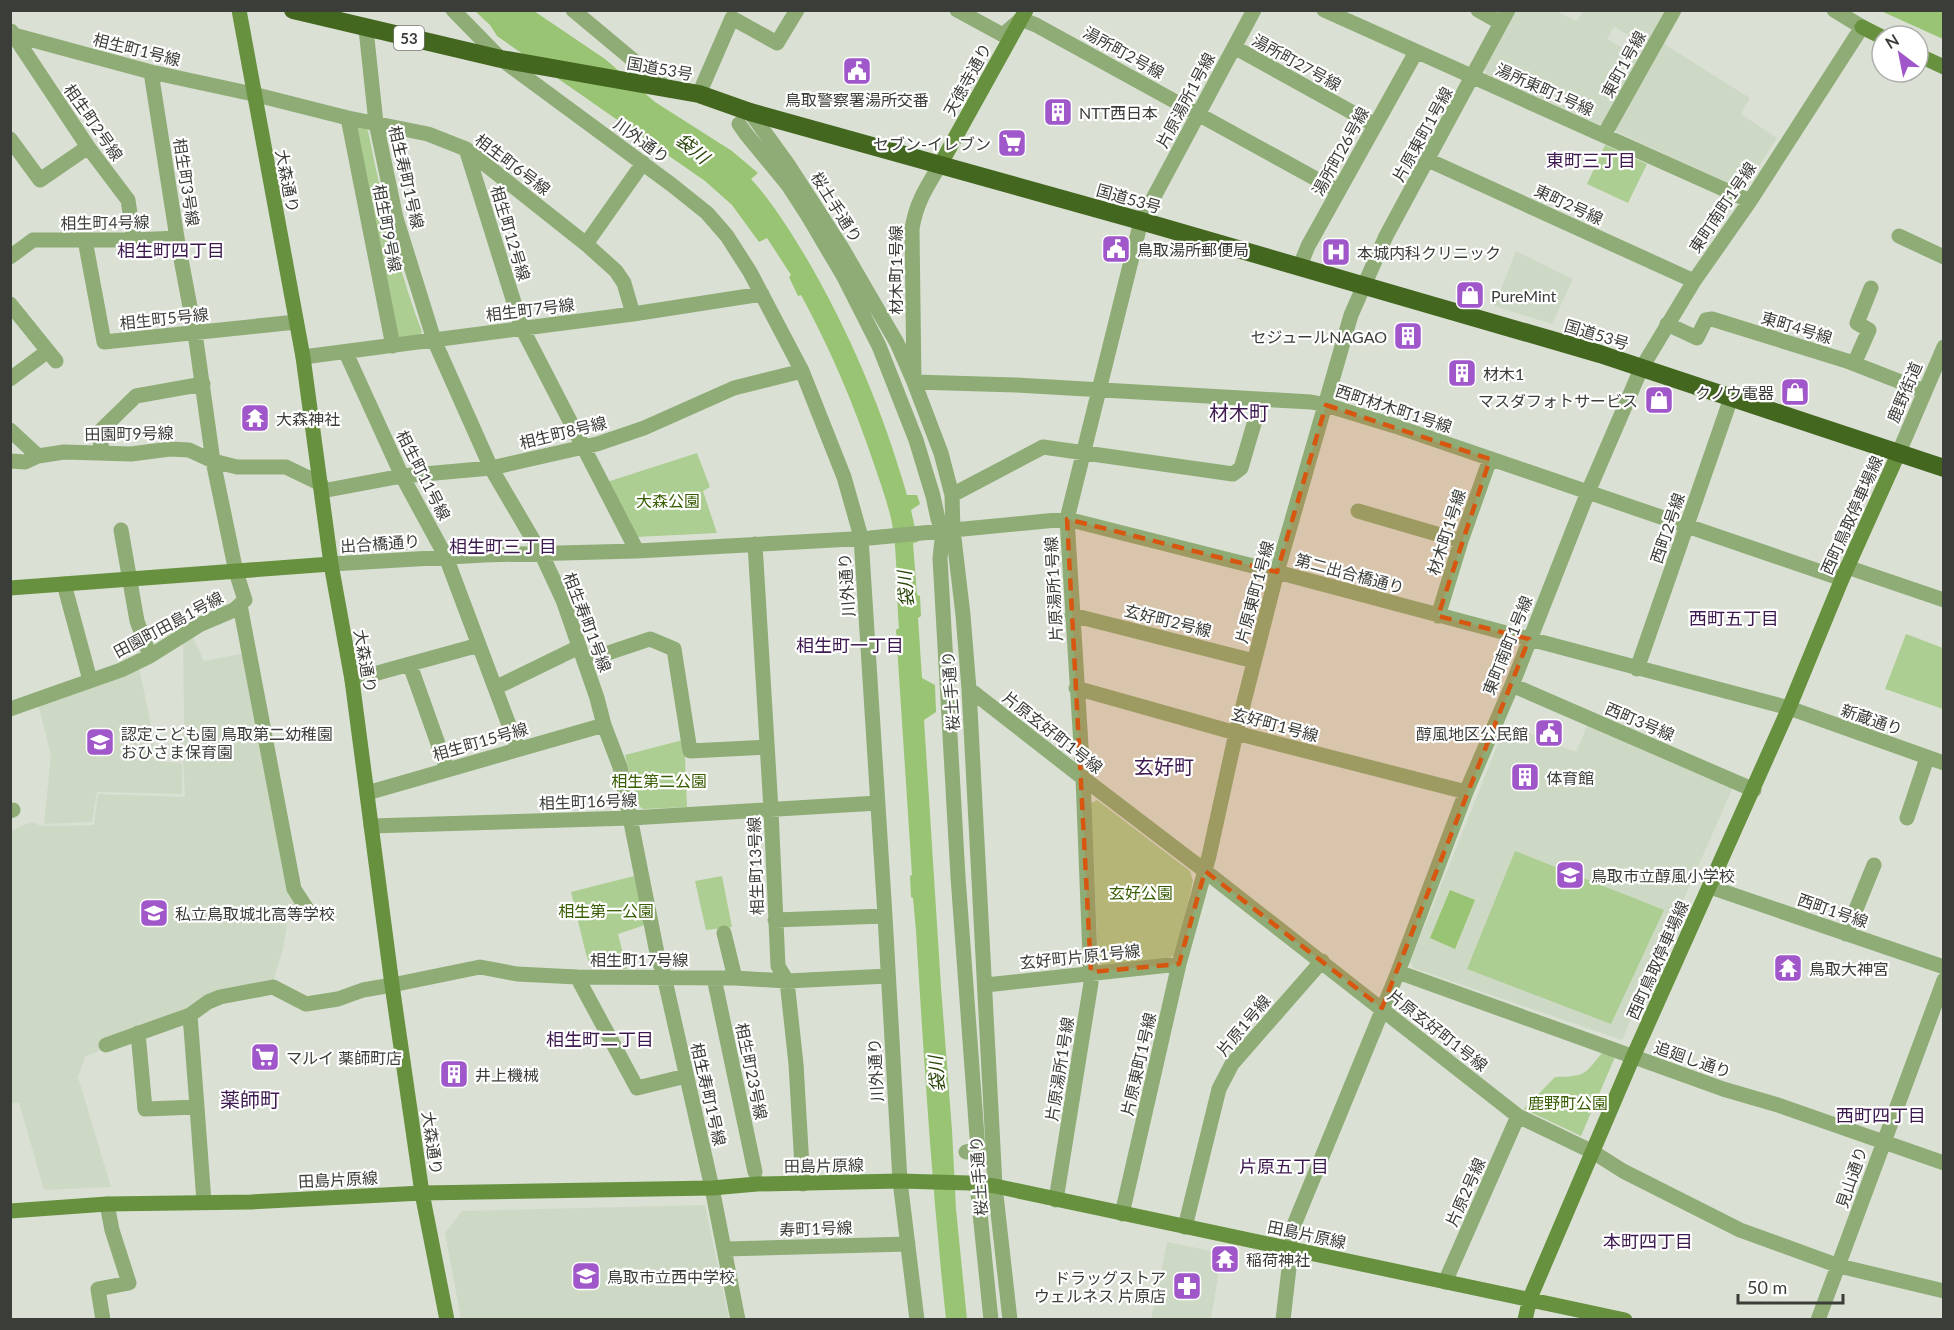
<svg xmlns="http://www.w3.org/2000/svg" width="1954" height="1330" font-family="Lato,'Noto Sans JP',sans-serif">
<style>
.built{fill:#ced9c5}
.green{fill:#adce92}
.water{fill:#99c473}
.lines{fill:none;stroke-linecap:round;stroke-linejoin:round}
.street{stroke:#8fac77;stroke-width:15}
.secondary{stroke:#68913f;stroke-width:15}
.highway{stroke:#446720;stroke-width:18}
.marked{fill:#d75610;fill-opacity:0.2;stroke:#d75610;stroke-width:4.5;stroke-dasharray:12 8;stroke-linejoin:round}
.labels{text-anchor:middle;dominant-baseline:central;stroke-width:4.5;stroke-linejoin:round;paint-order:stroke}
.shield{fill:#fff;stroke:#757774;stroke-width:1.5}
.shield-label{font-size:15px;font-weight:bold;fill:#3a3d38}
.street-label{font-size:16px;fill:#3a3d38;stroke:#fff}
.poi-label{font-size:16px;fill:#3a3d38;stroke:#fff;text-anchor:start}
.park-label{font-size:16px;fill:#385d02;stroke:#fff}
.water-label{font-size:18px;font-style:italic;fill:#294409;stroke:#fff}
.neighbourhood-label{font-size:18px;fill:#3d1950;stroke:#fff}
.quarter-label{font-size:20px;fill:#3d1950;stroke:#fff}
</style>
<rect width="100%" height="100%" fill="#dae1d4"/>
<!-- built -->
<path class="built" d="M 1515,11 L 1556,11 L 1577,21 L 1583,11 L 1669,11 L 1649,46 L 1614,27 L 1607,39 L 1641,58 L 1661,42 L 1750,98 L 1741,114 L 1777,138 L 1746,186 L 1739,188 L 1615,131 L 1614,126 L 1605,123 L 1598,124 L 1486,74 L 1485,68 Z
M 1516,251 L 1573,279 L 1552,324 L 1494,306 Z
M 192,636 L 204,661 L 246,653 L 305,912 L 289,914 L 283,949 L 273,981 L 103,1042 L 101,1050 L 85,1057 L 78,1077 L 111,1187 L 44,1190 L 19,1102 L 11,1104 L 11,831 L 31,822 L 42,826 L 94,825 L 98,794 L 185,797 L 182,740 L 184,723 L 183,642 Z
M 139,667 L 152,730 L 155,761 L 182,763 L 182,794 L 97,792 L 92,822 L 44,824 L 51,755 L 38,704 Z
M 1506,724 L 1576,752 L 1588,724 L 1733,787 L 1622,1040 L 1413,968 L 1410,962 Z
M 705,1205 L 729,1319 L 461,1319 L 445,1233 L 462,1211 Z
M 1167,1242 L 1222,1253 L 1211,1319 L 1151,1319 Z"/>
<!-- green -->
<path class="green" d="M 363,125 L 368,131 C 382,200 397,266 422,332 L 419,336 L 398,338 L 355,127 Z
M 1605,145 L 1647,164 L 1628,203 L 1587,184 Z
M 697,453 L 710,487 L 703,491 L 717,533 L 636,537 L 607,482 Z
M 1906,634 L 1943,648 L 1943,709 L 1885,689 Z
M 683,740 L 685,757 L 687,807 L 643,809 L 637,805 L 625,755 Z
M 1097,800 L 1190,871 L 1193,881 L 1176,954 L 1168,959 L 1102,966 L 1098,960 L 1091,803 Z
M 1515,851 L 1664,910 L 1611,1024 L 1467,969 Z
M 634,876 L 645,925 L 618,934 L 627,969 L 591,968 L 586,954 L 571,892 Z
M 722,876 L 732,927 L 706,930 L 695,881 Z
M 1602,1053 L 1615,1057 L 1581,1136 L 1524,1109 L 1555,1077 C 1586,1076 1583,1076 1602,1053 Z"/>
<!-- water -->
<path class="water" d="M 475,11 L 534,11 L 605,59 L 655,102 L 732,151 L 758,173 L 751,179 C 772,202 788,228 804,254 C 849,330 883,411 907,495 L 917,495 L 920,504 L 911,510 L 918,542 L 913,543 L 917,595 L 920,596 L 921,616 L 918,618 L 922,678 L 935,685 L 936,712 L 924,720 L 941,987 L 952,1130 L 956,1209 L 967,1319 L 946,1319 C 932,1190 924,1061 916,931 L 913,898 L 911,897 L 910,876 L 912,875 L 896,630 L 899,628 C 896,595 898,556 892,523 C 888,504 881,485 875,467 C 855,407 831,350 801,295 L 798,296 L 789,277 L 791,275 L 767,238 L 759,242 L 732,205 L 705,181 L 497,36 L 490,25 Z
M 1881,11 L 1943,11 L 1943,39 Z
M 1450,890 L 1475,900 L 1455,949 L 1430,938 Z"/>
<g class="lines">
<!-- street -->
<path class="street" d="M 453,10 L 501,59 L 672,185 L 707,213 L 727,236 L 750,272 L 802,371 L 844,477 L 861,537 L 885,916 L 900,1181 L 917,1320
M 573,10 L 669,90
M 957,10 L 1003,35 L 1021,19 L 1036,25 L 1338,191
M 1324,10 L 1750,201
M 1478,10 L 1501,23
M 366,29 L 376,123 L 396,218 L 434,340 L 491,468 L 542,555 L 563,600 L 597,698 L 604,725 L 620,767 L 657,953 L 664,976 L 712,1188 L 738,1320
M 11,31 L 88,147 L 128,200 L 134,240
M 14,35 L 151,72 L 253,94 L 348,118 L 428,134 L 466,149 L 586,244 L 616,271 L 624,283 L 633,314
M 1234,47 L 1375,125
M 699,94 L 732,18 L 777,43 L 797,10
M 750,112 L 789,166 L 842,248 L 897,343 L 914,382 L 941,453 L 952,495 L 953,530 L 963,615 L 969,689 L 995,1186 L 1010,1320
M 348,118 L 393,346
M 739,124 L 746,134 L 788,185 L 808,216 L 844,277 L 879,346 L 916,440 L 933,496 L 938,519 L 943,531 L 940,558 L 958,877 L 978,1150 L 966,1152
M 1604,135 L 1674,10
M 10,139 L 40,180 L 88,147
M 466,149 L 522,328 L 637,551
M 1428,160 L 1694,281
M 940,165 C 926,188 916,203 912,229 L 914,382 L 1016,385 L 1311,402 L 1326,405 L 1395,426 L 1842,579
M 1899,236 L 1944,257
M 85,240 L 104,342 L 296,322
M 586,244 L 643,163
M 10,257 L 33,240 L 134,240 L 177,238
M 1299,268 L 1308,246 L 1416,52
M 10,304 L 56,361
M 1667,324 L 1697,338 L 1706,320 L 1712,319 L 1847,361 L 1924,391
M 346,353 L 402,476 L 446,557 L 518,749
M 303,357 L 633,314 L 762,294
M 1854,364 L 1869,330 L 1857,323 L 1871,288
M 10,379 L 48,351
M 10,430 L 38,456
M 1899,452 L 1944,347
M 103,453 L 98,433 L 136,396 L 203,384
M 10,461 L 25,462 L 38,456 L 64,452 L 131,454 L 170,449 L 189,450 L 213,461 L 237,467 L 286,467 L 321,484
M 322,491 L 402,476 L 491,468 L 597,444 L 644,428 L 734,388 L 802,371
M 952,495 L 1043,447 L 1233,474 L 1241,468 L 1261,400
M 1358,511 L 1461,541
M 121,530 L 137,621 L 150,656
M 755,544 L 771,810 L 778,966 L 787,981 L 796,1064 L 803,1184
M 331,564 L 484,555 L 637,551 L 870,538 L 1067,519 L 1277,572 L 1789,708 L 1944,763
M 1847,567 L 1944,600
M 64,584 L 90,680
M 240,605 L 294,889 L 307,909
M 1072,615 L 1254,661
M 1438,616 L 1461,541 L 1490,459
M 584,661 L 650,639 L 674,649 L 690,751 L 767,747
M 410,665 L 447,769
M 1637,669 L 1731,398
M 352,680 L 479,645
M 1512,685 L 1754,790
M 495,688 L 579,647
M 1076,688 L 1236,733 L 1466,792
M 969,689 L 1083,778 L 1205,871 L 1518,1116 L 1593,1152 L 1623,1171 L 1740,1230 L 1839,1266 L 1944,1291
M 10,709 L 121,670 L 150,656 L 201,624 L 234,610 L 245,600 L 236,572 L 213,461 L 195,333 L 177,238 L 151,72
M 367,793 L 604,725
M 10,811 L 13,810
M 1907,818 L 1927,758
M 371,826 L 631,818 L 878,803
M 1710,887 L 1944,967
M 775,920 L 885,916
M 724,933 L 735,978
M 1846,934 L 1874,865
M 1398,972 L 1723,1089 L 1778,1105 L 1944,1163
M 577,977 L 637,1088 L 686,1076
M 714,978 L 755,1172
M 986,985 L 1179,964
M 190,1015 L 197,1107
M 138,1033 L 145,1109 L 197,1107 L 204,1202
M 106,1045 L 190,1015 L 208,1002 L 220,997 L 273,987 L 306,1004 L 338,999 L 363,990 L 392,985 L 480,967 L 517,974 L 577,977 L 735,978 L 787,981 L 888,976
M 977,1184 L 991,1320
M 1056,1200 L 1091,983 L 1083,778 L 1067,519 L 1141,221 L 1254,10
M 1122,1214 L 1179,964 L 1209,856 L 1236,733 L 1277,572 L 1351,315 L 1386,236 L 1508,10
M 1185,1227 L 1219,1089 L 1232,1064 L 1322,961
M 724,1249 L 908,1244
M 1445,1282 L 1518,1116
M 103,1320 L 98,1289 L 129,1283 L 112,1230 L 107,1204
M 1283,1320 L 1294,1225 L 1398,972 L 1466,792 L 1512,685 L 1588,492 L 1641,369 L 1694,281 L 1750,201 L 1862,27 L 1834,10
M 1818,1320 L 1944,980"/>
<!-- secondary -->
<path class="secondary" d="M 239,10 L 303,357 L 331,564 L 352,680 L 392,985 L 422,1193 L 447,1320
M 1862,27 L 1882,37
M 1918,55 L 1944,67
M 940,165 L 1026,10
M 10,588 L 331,564
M 10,1211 L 107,1204 L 251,1202 L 422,1193 L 712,1188 L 757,1184 L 900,1181 L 969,1183 L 995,1186 L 1625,1320
M 1525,1320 L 1530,1298 L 1633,1057 L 1789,708 L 1842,579 L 1899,452"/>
<!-- highway -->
<path class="highway" d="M 293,10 L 501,59 L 699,94 L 750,112 L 1141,221 L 1600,354 L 1944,468"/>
</g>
<!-- marked area -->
<path class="marked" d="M 1326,405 L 1490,459 L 1438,616 L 1529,639 L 1382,1008 L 1205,871 L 1179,964 L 1091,972 L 1067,519 L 1277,572 Z"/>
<!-- icons -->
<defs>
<g id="civic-square" transform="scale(1.5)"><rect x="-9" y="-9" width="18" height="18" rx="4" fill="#a057ca" stroke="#fff"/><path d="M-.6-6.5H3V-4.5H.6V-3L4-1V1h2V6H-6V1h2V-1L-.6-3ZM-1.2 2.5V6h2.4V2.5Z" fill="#fff"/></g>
<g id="building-square" transform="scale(1.5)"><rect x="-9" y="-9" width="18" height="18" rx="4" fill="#a057ca" stroke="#fff"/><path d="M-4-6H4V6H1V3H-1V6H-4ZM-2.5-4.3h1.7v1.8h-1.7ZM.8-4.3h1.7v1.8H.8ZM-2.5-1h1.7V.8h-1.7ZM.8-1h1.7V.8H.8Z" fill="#fff"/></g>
<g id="supermarket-square" transform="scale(1.5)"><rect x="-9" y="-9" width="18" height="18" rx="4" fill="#a057ca" stroke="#fff"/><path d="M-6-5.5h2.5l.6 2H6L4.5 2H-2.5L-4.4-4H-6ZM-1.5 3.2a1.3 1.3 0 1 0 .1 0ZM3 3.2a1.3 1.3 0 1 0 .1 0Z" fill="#fff"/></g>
<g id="hospital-square" transform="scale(1.5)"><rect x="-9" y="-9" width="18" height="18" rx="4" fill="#a057ca" stroke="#fff"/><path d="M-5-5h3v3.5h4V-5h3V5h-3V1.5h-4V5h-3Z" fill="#fff"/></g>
<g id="shop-square" transform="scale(1.5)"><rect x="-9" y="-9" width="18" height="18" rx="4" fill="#a057ca" stroke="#fff"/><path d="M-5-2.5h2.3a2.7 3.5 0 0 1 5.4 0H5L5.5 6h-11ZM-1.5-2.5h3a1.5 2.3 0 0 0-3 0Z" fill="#fff"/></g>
<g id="temple-square" transform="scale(1.5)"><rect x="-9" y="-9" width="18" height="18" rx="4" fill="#a057ca" stroke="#fff"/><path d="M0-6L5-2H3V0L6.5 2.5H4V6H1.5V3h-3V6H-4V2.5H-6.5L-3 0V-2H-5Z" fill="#fff"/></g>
<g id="school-square" transform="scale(1.5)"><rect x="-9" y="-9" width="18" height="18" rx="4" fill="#a057ca" stroke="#fff"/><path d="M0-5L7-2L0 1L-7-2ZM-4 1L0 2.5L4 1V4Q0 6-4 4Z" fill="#fff"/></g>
<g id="pharmacy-square" transform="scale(1.5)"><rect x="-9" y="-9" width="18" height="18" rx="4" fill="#a057ca" stroke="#fff"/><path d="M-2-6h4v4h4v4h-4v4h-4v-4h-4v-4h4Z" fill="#fff"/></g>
</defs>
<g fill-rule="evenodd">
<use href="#civic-square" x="857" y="71"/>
<use href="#building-square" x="1058" y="112"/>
<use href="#supermarket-square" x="1012" y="143"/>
<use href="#civic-square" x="1116" y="249"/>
<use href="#hospital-square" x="1336" y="252"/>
<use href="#shop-square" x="1470" y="295"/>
<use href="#building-square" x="1408" y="336"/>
<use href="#building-square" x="1462" y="373"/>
<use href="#shop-square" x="1795" y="392"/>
<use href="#shop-square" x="1659" y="400"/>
<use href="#temple-square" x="255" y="418"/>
<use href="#civic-square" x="1549" y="733"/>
<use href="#school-square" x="100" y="742"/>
<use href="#building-square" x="1525" y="777"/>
<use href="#school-square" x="1570" y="875"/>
<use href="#school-square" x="154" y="913"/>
<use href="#temple-square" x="1788" y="968"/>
<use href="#supermarket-square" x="265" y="1057"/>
<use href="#building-square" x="454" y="1074"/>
<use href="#temple-square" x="1225" y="1259"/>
<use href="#school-square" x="586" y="1276"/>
<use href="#pharmacy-square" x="1187" y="1286"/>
</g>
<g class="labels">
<!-- shield labels -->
<rect class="shield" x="394" y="26" width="30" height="24" rx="4.5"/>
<g class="shield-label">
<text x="409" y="38">53</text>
</g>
<!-- street labels -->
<g class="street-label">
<text transform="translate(137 49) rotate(14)">相生町1号線</text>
<text transform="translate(1124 52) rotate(29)">湯所町2号線</text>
<text transform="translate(1297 62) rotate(29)">湯所町27号線</text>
<text transform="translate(1623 64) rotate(-61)">東町1号線</text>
<text transform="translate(660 68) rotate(10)">国道53号</text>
<text transform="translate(967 79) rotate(-61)">天徳寺通り</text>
<text transform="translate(1545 89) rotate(24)">湯所東町1号線</text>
<text transform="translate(1185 100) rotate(-62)">片原湯所1号線</text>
<text transform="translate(94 122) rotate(55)">相生町2号線</text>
<text transform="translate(1422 134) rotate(-61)">片原東町1号線</text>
<text transform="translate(642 140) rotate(36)">川外通り</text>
<text transform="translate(1340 151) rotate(-61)">湯所町26号線</text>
<text transform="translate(513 164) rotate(37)">相生町6号線</text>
<text transform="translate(407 177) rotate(77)">相生寿町1号線</text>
<text transform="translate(288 181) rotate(79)">大森通り</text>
<text transform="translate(187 182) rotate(81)">相生町3号線</text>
<text transform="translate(1129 198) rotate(16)">国道53号</text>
<text transform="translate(1569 204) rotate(25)">東町2号線</text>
<text transform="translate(837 207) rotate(58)">桜土手通り</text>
<text transform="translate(1722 207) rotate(-56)">東町南町1号線</text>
<text transform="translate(105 222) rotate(-1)">相生町4号線</text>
<text transform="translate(388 228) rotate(79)">相生町9号線</text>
<text transform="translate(511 233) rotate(73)">相生町12号線</text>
<text transform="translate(895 270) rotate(-90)">材木町1号線</text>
<text transform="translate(530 309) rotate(-7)">相生町7号線</text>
<text transform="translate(164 318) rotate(-6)">相生町5号線</text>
<text transform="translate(1797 327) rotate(17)">東町4号線</text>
<text transform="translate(1597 334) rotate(17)">国道53号</text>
<text transform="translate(1904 392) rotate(-67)">鹿野街道</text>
<text transform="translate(1394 408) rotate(18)">西町材木町1号線</text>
<text transform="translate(563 432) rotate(-14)">相生町8号線</text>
<text transform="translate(129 433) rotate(-1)">田園町9号線</text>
<text transform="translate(424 475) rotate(63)">相生町11号線</text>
<text transform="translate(1851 515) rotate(-66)">西町鳥取停車場線</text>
<text transform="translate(1667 528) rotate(-71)">西町2号線</text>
<text transform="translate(1446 532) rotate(-72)">材木町1号線</text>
<text transform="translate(380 543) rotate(-4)">出合橋通り</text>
<text transform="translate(1350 573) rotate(15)">第二出合橋通り</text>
<text transform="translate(846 585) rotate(-94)">川外通り</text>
<text transform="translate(1053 589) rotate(-93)">片原湯所1号線</text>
<text transform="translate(1254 592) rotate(-75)">片原東町1号線</text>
<text transform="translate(1168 620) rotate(14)">玄好町2号線</text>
<text transform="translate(588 622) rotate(69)">相生寿町1号線</text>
<text transform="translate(168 624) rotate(-28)">田園町田島1号線</text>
<text transform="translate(1507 645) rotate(-68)">東町南町1号線</text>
<text transform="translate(366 661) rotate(80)">大森通り</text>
<text transform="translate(950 691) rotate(-94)">桜土手通り</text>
<text transform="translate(1872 719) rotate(19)">新蔵通り</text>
<text transform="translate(1640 721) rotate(23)">西町3号線</text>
<text transform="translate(1275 724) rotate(15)">玄好町1号線</text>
<text transform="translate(1053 732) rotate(38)">片原玄好町1号線</text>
<text transform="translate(480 741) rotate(-16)">相生町15号線</text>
<text transform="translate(588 801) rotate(-2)">相生町16号線</text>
<text transform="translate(755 866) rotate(-92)">相生町13号線</text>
<text transform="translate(1833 910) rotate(19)">西町1号線</text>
<text transform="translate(1080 956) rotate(-6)">玄好町片原1号線</text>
<text x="639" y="959">相生町17号線</text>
<text transform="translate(1657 960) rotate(-66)">西町鳥取停車場線</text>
<text transform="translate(1243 1025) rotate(-50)">片原1号線</text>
<text transform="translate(1438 1030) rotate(38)">片原玄好町1号線</text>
<text transform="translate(1693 1059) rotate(19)">追廻し通り</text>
<text transform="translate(1138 1064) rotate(-77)">片原東町1号線</text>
<text transform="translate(1059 1069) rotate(-81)">片原湯所1号線</text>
<text transform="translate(875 1070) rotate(-93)">川外通り</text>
<text transform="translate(752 1071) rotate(78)">相生町23号線</text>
<text transform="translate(709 1094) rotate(77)">相生寿町1号線</text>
<text transform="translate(433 1143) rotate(82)">大森通り</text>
<text transform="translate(824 1165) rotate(-1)">田島片原線</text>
<text transform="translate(978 1176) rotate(-94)">桜土手通り</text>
<text transform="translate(1851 1177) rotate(-71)">見山通り</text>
<text transform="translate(338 1179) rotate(-3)">田島片原線</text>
<text transform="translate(1465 1192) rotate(-66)">片原2号線</text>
<text transform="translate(816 1228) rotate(-2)">寿町1号線</text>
<text transform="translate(1307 1234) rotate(12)">田島片原線</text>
</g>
<!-- poi labels -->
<g class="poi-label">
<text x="857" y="99" text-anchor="middle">鳥取警察署湯所交番</text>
<text x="1079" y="112">NTT西日本</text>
<text x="991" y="143" text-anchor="end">セブン-イレブン</text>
<text x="1137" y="249">鳥取湯所郵便局</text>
<text x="1357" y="252">本城内科クリニック</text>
<text x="1491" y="295">PureMint</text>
<text x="1387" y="336" text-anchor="end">セジュールNAGAO</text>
<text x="1483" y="373">材木1</text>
<text x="1774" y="392" text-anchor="end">クノウ電器</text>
<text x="1638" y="400" text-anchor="end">マスダフォトサービス</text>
<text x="276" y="418">大森神社</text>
<text x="121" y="733">認定こども園 鳥取第二幼稚園<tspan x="121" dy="18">おひさま保育園</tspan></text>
<text x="1528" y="733" text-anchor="end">醇風地区公民館</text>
<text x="1546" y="777">体育館</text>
<text x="1591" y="875">鳥取市立醇風小学校</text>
<text x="175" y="913">私立鳥取城北高等学校</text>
<text x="1809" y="968">鳥取大神宮</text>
<text x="286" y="1057">マルイ 薬師町店</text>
<text x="475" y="1074">井上機械</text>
<text x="1246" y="1259">稲荷神社</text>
<text x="607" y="1276">鳥取市立西中学校</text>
<text x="1166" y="1277" text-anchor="end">ドラッグストア<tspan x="1166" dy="18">ウェルネス 片原店</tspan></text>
</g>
<!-- park labels -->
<g class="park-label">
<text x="668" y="500">大森公園</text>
<text x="659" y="780">相生第二公園</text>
<text x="1141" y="892">玄好公園</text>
<text x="606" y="910">相生第一公園</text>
<text x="1568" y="1102">鹿野町公園</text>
</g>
<!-- water labels -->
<g class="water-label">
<text transform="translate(693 148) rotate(39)">袋川</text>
<text transform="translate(905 589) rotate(-94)">袋川</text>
<text transform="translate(936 1074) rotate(-94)">袋川</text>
</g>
<!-- neighbourhood labels -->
<g class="neighbourhood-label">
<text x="1591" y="160">東町三丁目</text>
<text x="171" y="250">相生町四丁目</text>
<text x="503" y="546">相生町三丁目</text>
<text x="1734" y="618">西町五丁目</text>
<text x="850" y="645">相生町一丁目</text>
<text x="600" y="1039">相生町二丁目</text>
<text x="1881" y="1115">西町四丁目</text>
<text x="1284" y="1166">片原五丁目</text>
<text x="1648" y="1241">本町四丁目</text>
</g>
<!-- quarter labels -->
<g class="quarter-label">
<text x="1239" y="412">材木町</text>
<text x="1164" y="766">玄好町</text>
<text x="250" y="1099">薬師町</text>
</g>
</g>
<!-- border -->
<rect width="1954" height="1330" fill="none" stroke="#3a3d38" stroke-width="24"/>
<!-- north arrow -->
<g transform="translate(1900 54) rotate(328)"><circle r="28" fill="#ffffff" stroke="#b0b1af" stroke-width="1.5"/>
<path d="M0-4.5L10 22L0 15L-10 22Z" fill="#a057ca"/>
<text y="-9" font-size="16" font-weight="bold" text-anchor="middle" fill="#3a3d38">N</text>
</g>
<!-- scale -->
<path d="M1738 1294v9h105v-9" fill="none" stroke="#3a3d38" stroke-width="3"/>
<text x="1747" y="1294" font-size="18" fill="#3a3d38" stroke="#ffffff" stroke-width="4.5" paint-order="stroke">50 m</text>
</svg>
